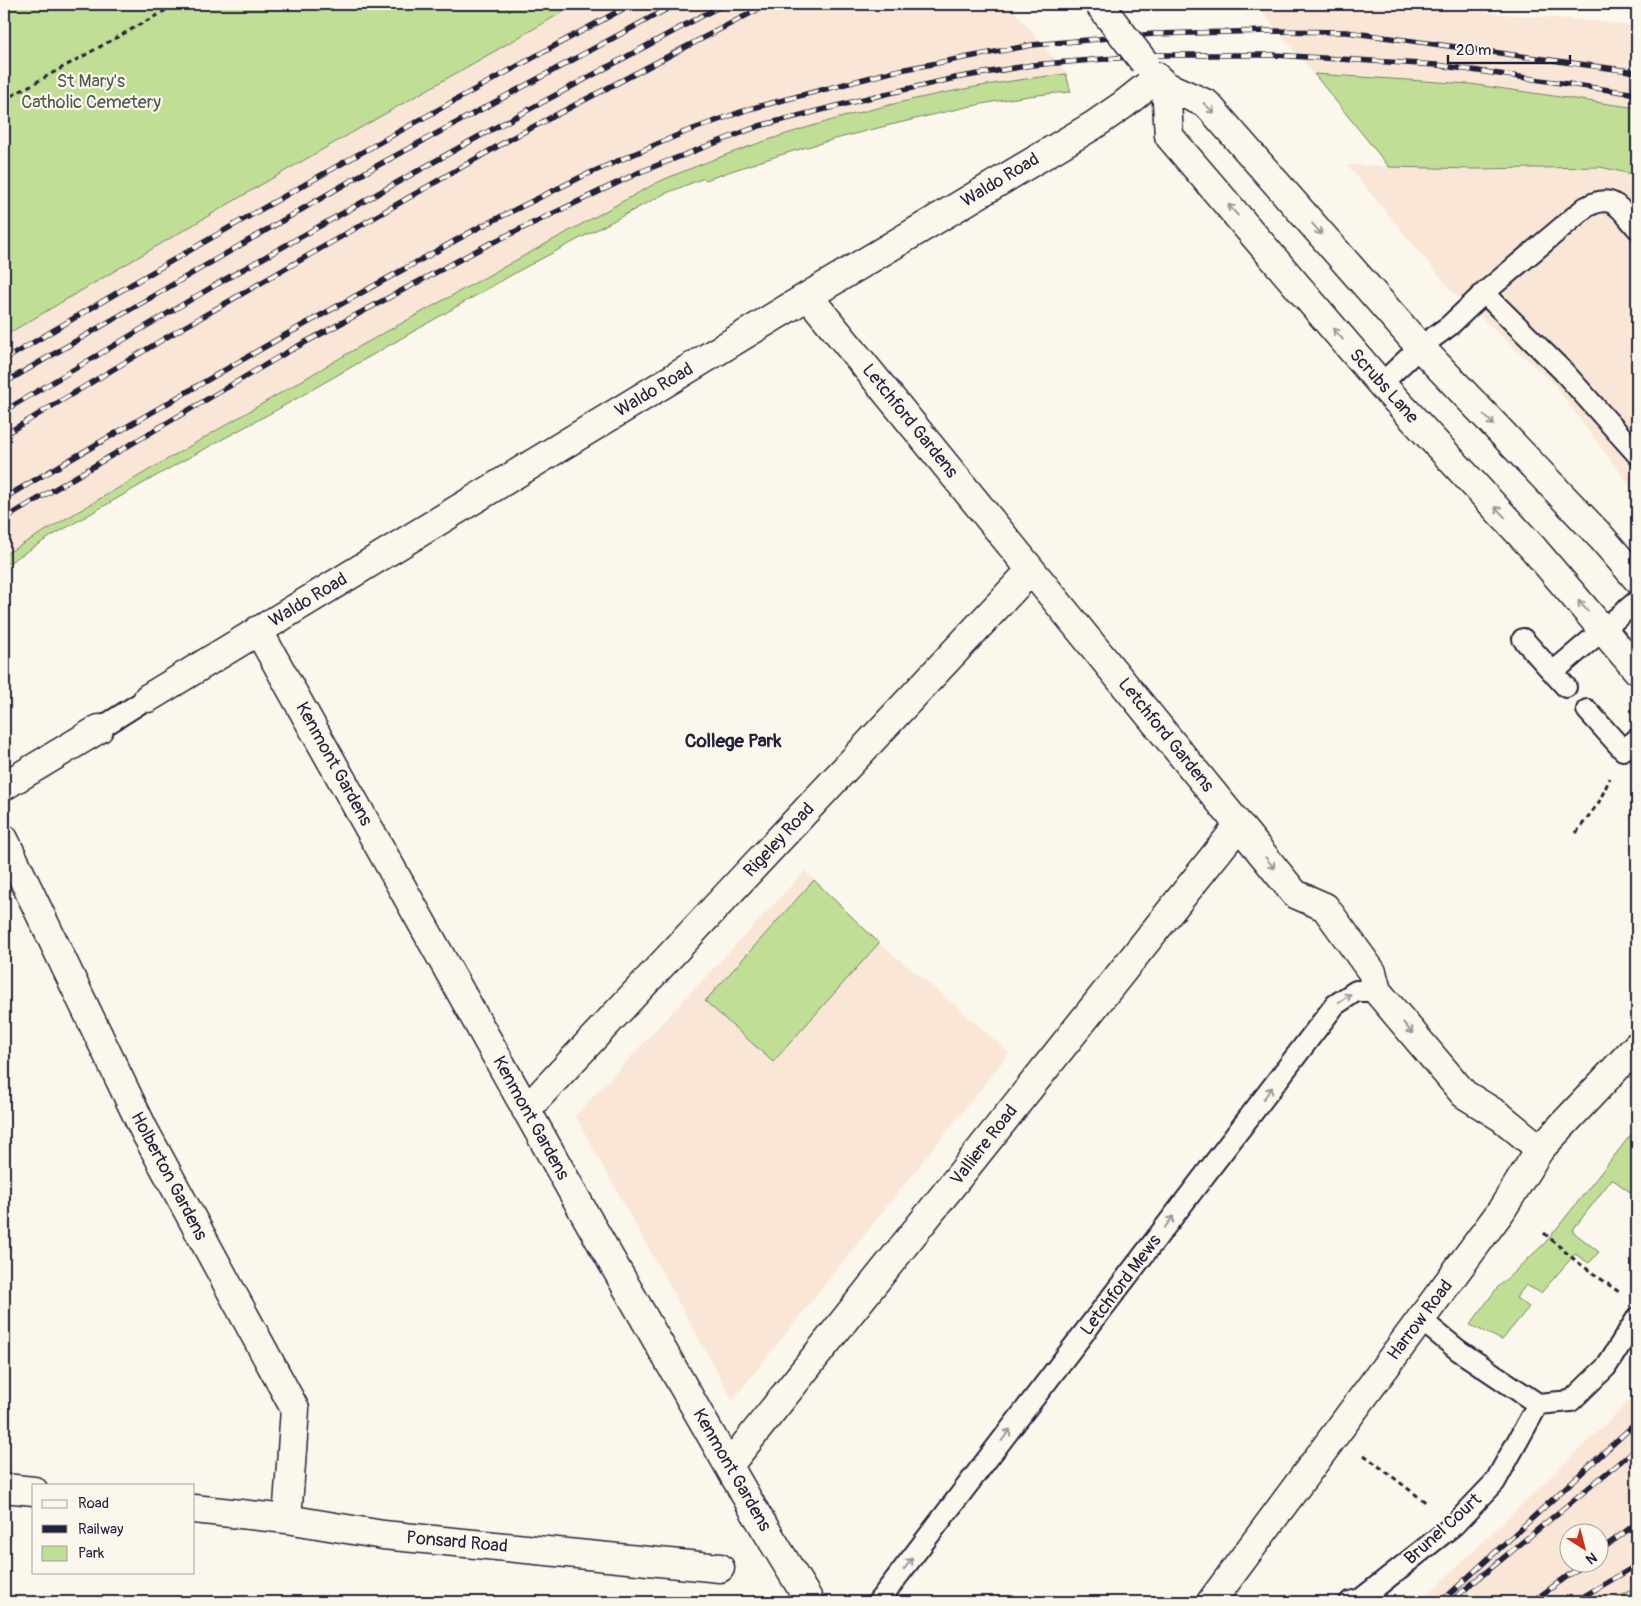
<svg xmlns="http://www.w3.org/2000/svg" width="1641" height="1606" font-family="Pangolin,sans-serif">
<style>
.built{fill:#f9e6d7;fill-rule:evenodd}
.green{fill:#c1de96;stroke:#728068}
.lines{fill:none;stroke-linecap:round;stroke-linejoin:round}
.service-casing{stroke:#22223b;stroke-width:24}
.pedestrian-casing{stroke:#22223b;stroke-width:31}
.minor-casing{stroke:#22223b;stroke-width:31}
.primary-casing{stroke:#22223b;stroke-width:31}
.path{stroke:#22223b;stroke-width:3;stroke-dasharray:5 4;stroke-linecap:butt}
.service{stroke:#fbf7ec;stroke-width:20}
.pedestrian{stroke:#fbf7ec;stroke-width:28}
.minor{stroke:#fbf7ec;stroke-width:28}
.primary{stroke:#fbf7ec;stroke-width:28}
.rail-casing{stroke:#22223b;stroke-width:5.5}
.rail{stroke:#fbf7ec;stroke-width:4;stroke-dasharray:11;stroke-linecap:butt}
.primary-bridge-casing{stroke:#22223b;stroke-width:31;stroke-linecap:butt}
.primary-bridge{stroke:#fbf7ec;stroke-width:28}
.oneway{stroke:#99979c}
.labels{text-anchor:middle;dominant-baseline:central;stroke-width:4.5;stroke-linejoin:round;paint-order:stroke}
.park-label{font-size:18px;fill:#525a56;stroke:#fbf7ec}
.street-label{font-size:18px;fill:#22223b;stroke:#fbf7ec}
.neighbourhood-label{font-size:19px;font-weight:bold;fill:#22223b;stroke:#fbf7ec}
</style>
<rect width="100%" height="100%" fill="#fbf7ec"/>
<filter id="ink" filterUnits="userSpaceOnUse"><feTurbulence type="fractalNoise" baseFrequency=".02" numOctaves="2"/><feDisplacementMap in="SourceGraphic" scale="10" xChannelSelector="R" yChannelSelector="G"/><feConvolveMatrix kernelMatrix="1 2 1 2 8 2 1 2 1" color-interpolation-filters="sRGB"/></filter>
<g filter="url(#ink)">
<!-- built -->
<path class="built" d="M 577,4 L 1008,4 L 1068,75 L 1066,74 L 1028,78 L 948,92 L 864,112 L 806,128 L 704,163 L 364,344 L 4,555 L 4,336 L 271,179 Z
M 1255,4 L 1383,4 L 1603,22 L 1637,27 L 1637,108 L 1470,84 L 1314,74 Z
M 1347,165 L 1474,169 L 1600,167 L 1637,175 L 1637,495 L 1552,382 L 1452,291 Z
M 805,871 L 879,943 L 955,1005 L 1009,1053 L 733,1400 L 575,1116 Z
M 1637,1394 L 1637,1602 L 1420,1602 ZM 1568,1534 L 1598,1534 L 1598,1564 L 1568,1564 Z"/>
<!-- green -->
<path class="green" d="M 4,4 L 577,4 L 271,179 L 4,336 Z
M 1066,74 L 1071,92 C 1016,95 960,108 907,121 C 838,137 772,156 706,180 L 704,178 L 664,194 L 522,269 L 280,408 L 177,464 L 50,537 L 4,566 L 4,555 L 364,344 L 658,182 C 786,127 927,89 1066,74 Z
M 1314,74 L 1470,84 L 1637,108 L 1637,175 L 1600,167 L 1474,169 L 1389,167 Z
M 814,880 L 879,943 L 773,1062 L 705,1001 Z
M 1637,1127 L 1637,1197 L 1612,1179 L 1572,1231 L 1599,1252 L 1589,1263 L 1575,1254 L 1541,1293 L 1526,1285 L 1516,1298 L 1529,1307 L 1502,1340 L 1470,1325 L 1497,1288 L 1546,1242 Z
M 1637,1586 L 1637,1602 L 1610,1602 L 1635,1588 Z"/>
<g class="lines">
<!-- service casing -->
<g class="service-casing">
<path id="service" d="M 1484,293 L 1563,371 L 1637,454
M 1381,384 L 1420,347 L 1449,326 L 1484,293 L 1586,207 C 1614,192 1620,209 1637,228
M 1523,639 L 1566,687
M 1553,672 L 1637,601
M 1587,710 L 1623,750 L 1637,739
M 99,729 L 148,698
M 1420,1319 L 1458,1350 L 1538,1404
M 878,1602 L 1335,1005 L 1356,991 L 1377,991
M 1350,1602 L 1361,1599 L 1454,1525 L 1495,1482 L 1538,1404 L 1571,1401 L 1606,1367 L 1637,1318"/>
</g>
<!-- pedestrian casing -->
<g class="pedestrian-casing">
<path id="pedestrian" d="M 755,1512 L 810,1602"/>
</g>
<!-- minor casing -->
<g class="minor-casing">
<path id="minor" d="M 808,296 L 1295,894 L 1325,907 L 1372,972 L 1377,991 L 1464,1094 L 1501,1117 L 1540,1149
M 258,630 L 587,1218 L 755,1512
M 148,698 L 808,296 L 1094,125 L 1123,105 L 1157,78
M 4,786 L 99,729
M 4,839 L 144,1130 L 295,1409 L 287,1519
M 526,1110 L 1031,570
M 729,1465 L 1239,825
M 4,1488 L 34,1491
M 194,1509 L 287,1519 L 383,1535 L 720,1568"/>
</g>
<!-- primary casing -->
<g class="primary-casing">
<path id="primary" d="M 1155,76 L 1166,86 L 1207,104 L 1420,347 L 1601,537 L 1637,579
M 1166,86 L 1169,136 L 1381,384 L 1533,548 L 1637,670
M 1211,1602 L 1501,1211 L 1540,1149 L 1637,1046"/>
</g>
<!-- path -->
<path class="path" d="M 4,100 L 177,4
M 1576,833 L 1599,802 L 1610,778
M 1544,1233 L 1576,1261 L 1619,1292
M 1364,1455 L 1428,1504"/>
<!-- service -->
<use href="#service" class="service"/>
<!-- pedestrian -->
<use href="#pedestrian" class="pedestrian"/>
<!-- minor -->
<use href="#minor" class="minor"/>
<!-- primary -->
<use href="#primary" class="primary"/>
<!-- rail casing -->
<g class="rail-casing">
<path id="rail" d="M 4,360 C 210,236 420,118 632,4
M 4,383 L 371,169 L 676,4
M 4,411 L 217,284 L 478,137 L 724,4
M 4,435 L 167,337 L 512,138 L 768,4
M 4,498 L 280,338 L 478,228 L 583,176 L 685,132 L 749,109 L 895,71 L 1032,45 L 1154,34 L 1269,31 L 1347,32 L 1637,72
M 4,519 L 289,351 L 487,245 L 640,172 L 759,126 L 868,98 L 955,78 L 1032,65 L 1153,55 L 1274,55 L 1437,65 L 1637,94
M 1598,1552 L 1637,1523
M 1457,1596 L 1637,1448
M 1441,1602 L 1637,1422
M 1532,1602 L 1584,1564
M 1574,1602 L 1637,1565"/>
</g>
<!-- rail -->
<use href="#rail" class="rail"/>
<!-- primary-bridge casing -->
<g class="primary-bridge-casing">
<path id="primary-bridge" d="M 1099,4 L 1144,62"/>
</g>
<!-- primary-bridge -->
<use href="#primary-bridge" class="primary-bridge"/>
</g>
<!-- one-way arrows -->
<defs><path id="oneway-shaft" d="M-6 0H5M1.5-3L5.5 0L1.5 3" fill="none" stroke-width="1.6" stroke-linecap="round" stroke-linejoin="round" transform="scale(1.25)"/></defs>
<g class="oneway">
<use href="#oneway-shaft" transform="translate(1209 108) rotate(42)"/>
<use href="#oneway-shaft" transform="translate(1233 210) rotate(-131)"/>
<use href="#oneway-shaft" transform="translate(1317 229) rotate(49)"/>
<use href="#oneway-shaft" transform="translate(1338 334) rotate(-131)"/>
<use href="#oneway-shaft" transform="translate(1489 420) rotate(46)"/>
<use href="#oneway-shaft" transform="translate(1500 512) rotate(-133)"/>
<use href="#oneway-shaft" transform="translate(1583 606) rotate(-131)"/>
<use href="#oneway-shaft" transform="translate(1270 863) rotate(51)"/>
<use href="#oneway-shaft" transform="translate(1345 998) rotate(-34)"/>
<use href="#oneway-shaft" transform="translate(1408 1028) rotate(50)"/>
<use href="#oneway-shaft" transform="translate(1268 1093) rotate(-53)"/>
<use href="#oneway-shaft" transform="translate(1169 1222) rotate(-53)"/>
<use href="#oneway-shaft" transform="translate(1006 1435) rotate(-53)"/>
<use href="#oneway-shaft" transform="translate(908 1564) rotate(-53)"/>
</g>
</g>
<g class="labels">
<!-- park labels -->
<g class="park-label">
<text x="91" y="81">St Mary's<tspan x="91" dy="21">Catholic Cemetery</tspan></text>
</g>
<!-- street labels -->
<g class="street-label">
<text transform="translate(1000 180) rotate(-31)">Waldo Road</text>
<text transform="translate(1384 386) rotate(48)">Scrubs Lane</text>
<text transform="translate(654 390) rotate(-31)">Waldo Road</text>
<text transform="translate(910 421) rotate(51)">Letchford Gardens</text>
<text transform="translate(308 600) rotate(-31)">Waldo Road</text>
<text transform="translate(1166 735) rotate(51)">Letchford Gardens</text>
<text transform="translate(334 764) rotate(61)">Kenmont Gardens</text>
<text transform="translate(779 840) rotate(-47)">Rigeley Road</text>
<text transform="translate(531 1118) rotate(61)">Kenmont Gardens</text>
<text transform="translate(984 1145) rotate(-52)">Valliere Road</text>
<text transform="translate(169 1176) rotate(62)">Holberton Gardens</text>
<text transform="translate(1121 1285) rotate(-53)">Letchford Mews</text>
<text transform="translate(1420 1320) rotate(-53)">Harrow Road</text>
<text transform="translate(732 1470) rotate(60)">Kenmont Gardens</text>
<text transform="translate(1443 1529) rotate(-42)">Brunel Court</text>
<text transform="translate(457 1542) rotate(5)">Ponsard Road</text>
</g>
<!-- neighbourhood labels -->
<g class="neighbourhood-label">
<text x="733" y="741">College Park</text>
</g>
</g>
<!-- margin -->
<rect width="1641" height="1606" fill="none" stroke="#fbf7ec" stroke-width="20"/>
<rect x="10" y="10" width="1621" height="1586" fill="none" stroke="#22223b" stroke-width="2" filter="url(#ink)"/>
<!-- legend -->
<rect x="32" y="1484" width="162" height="90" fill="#fbf7ec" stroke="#a4a2a5"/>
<rect x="42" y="1500" width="25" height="8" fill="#fbf7ec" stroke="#a4a2a5"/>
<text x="78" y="1508" font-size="15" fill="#22223b">Road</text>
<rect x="42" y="1525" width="25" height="8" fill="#22223b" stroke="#a4a2a5"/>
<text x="78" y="1534" font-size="15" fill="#22223b">Railway</text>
<rect x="42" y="1546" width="25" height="15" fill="#c1de96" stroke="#a4a2a5"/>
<text x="78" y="1558" font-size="15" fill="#22223b">Park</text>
<!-- north arrow -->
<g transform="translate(1584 1548) rotate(144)"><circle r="24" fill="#fbf7ec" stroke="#a4a2a5"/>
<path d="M0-4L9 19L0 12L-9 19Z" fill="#c8321e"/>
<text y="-8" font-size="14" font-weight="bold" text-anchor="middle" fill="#22223b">N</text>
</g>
<!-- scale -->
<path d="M1448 55v8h122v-8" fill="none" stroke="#22223b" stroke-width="2.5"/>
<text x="1456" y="55" font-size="15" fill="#22223b" stroke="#fbf7ec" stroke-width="4" paint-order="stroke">20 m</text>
</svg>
